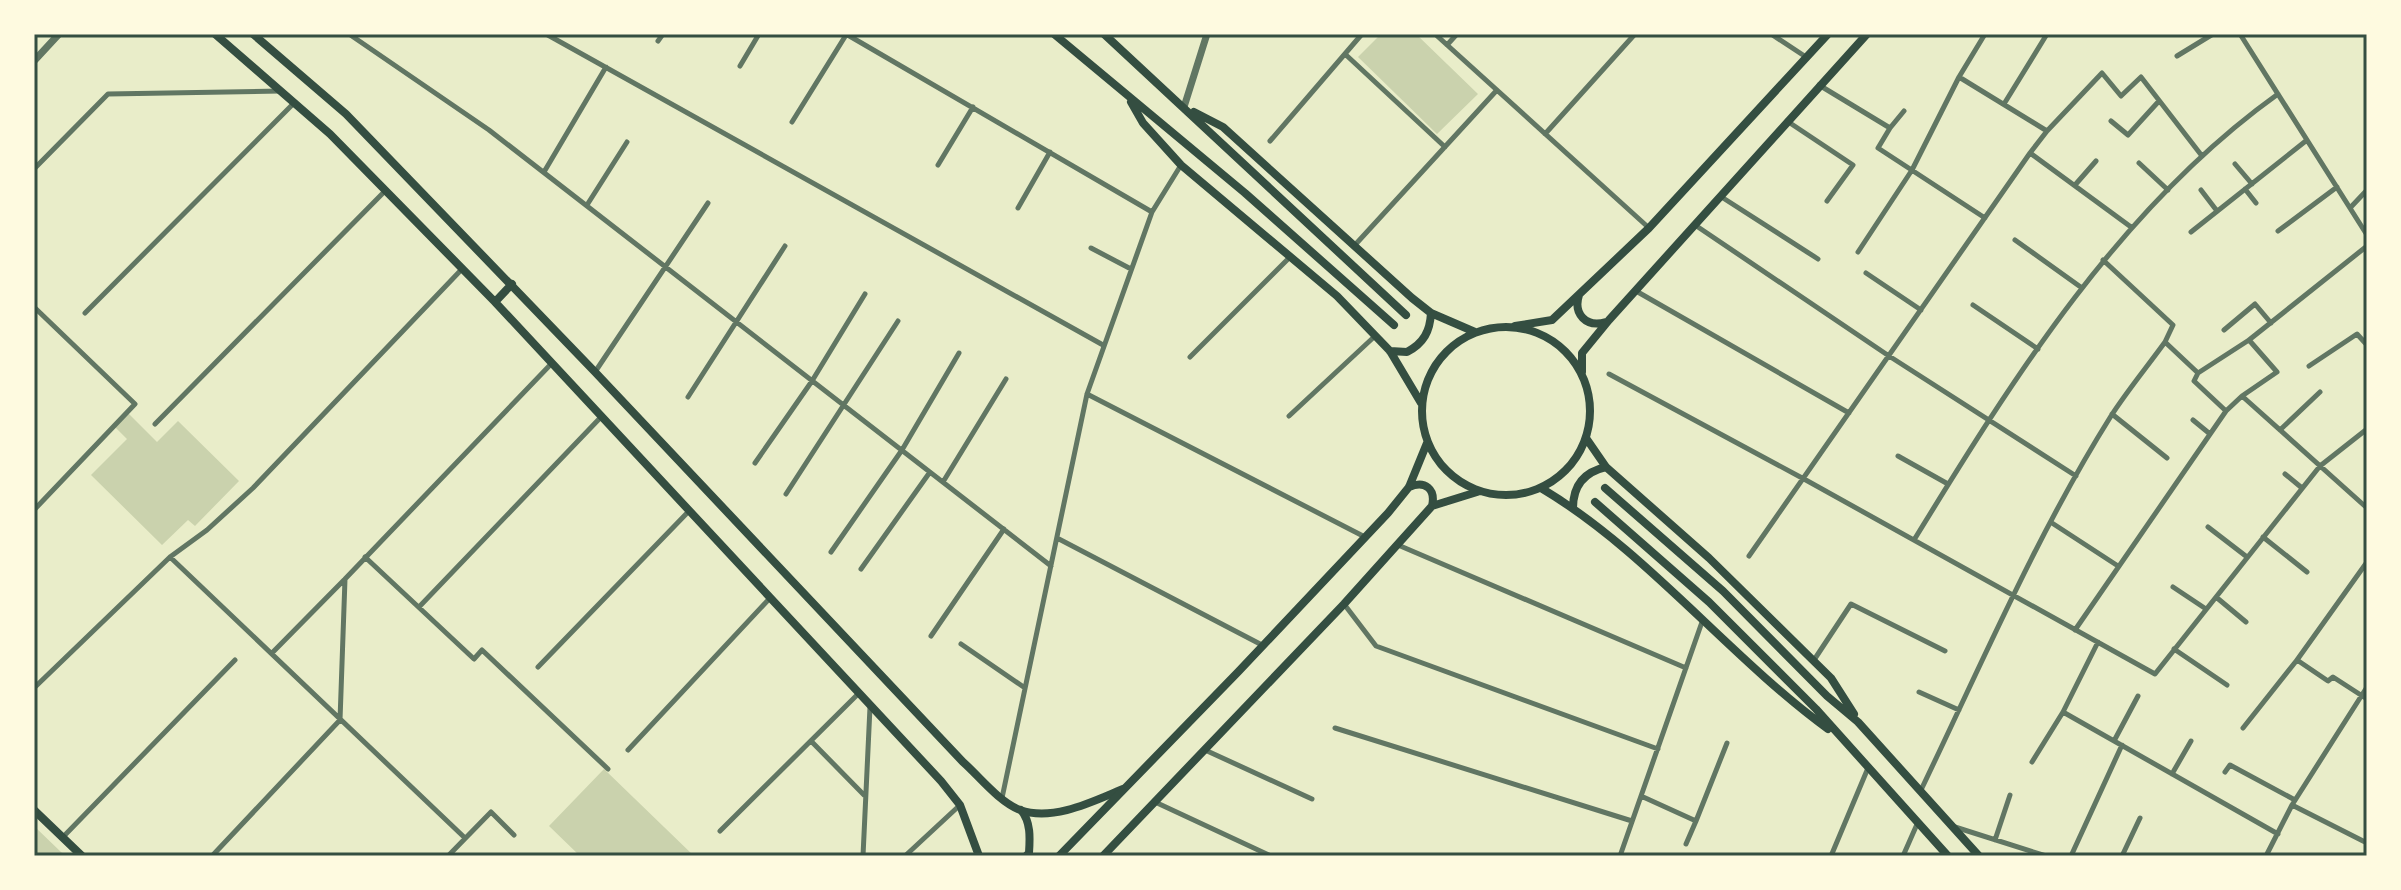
<svg xmlns="http://www.w3.org/2000/svg" width="2401" height="890" font-family="Helvetica,sans-serif">
<style>
.green{fill:#cad2ad}
.lines{fill:none;stroke-linecap:round;stroke-linejoin:round}
.minor{stroke:#617663;stroke-width:5}
.tertiary{stroke:#617663;stroke-width:7}
.secondary{stroke:#344e41;stroke-width:8}
.primary{stroke:#344e41;stroke-width:8}
.neatline{fill:none;stroke:#344e41;stroke-width:3}
</style>
<rect width="100%" height="100%" fill="#e9edc9"/>
<!-- green -->
<path class="green" d="M 1381,34 L 1416,34 L 1478,94 L 1437,134 L 1358,57 Z
M 128,413 L 157,442 L 178,421 L 239,481 L 195,526 L 188,520 L 162,545 L 91,475 L 127,439 L 115,427 Z
M 604,769 L 694,856 L 580,856 L 549,826 Z
M 34,826 L 61,852 L 66,856 L 34,855 Z"/>
<g class="lines">
<!-- minor -->
<path class="minor" d="M 349,34 L 489,130 L 1051,566
M 546,34 L 1103,345
M 846,34 L 1152,212
M 1435,34 L 1649,228
M 1771,34 L 1806,57
M 2240,34 L 2367,235
M 658,41 L 663,34
M 1447,45 L 1457,34
M 1345,54 L 1445,147
M 2177,56 L 2213,34
M 740,66 L 759,34
M 1959,77 L 2047,131
M 1819,85 L 1890,128 L 1878,148 L 1985,218
M 2004,104 L 2047,34
M 1787,121 L 1853,165 L 1827,201
M 2111,121 L 2128,135 L 2159,101
M 792,122 L 846,35
M 1890,128 L 1904,111
M 1545,134 L 1635,34
M 1270,141 L 1362,34
M 2030,153 L 2131,227
M 2139,163 L 2168,190
M 2235,164 L 2252,184
M 938,165 L 973,107
M 34,169 L 108,94 L 281,91
M 544,172 L 606,67
M 2075,185 L 2096,161
M 2245,189 L 2256,203
M 2201,190 L 2217,211
M 1720,196 L 1818,259
M 587,205 L 627,142
M 1018,208 L 1050,152
M 2350,208 L 2367,190
M 1695,225 L 1889,356 L 2076,476
M 2278,231 L 2337,187
M 2191,232 L 2307,140
M 2015,240 L 2082,288
M 1354,246 L 1497,90
M 1091,248 L 1131,269
M 1858,252 L 1912,170 L 1959,77 L 1985,34
M 2103,260 L 2173,325 L 2165,342 L 2198,373 L 2194,381 L 2226,411 L 2242,396 L 2367,508
M 1866,273 L 1921,310
M 1636,291 L 1849,413
M 1973,305 L 2038,349
M 34,307 L 135,404 L 34,510
M 85,313 L 294,103
M 2224,330 L 2255,304 L 2271,323
M 1190,357 L 1290,257
M 2309,366 L 2357,334 L 2367,345
M 595,372 L 708,203
M 2198,373 L 2249,340 L 2367,246
M 1609,374 L 1804,479 L 2155,674 L 2320,466 L 2367,429
M 1087,394 L 1365,537
M 2242,396 L 2277,372 L 2249,340
M 688,397 L 785,246
M 2112,414 L 2167,458
M 1289,416 L 1375,336
M 2193,420 L 2210,434
M 155,424 L 385,191
M 2280,430 L 2320,392
M 1898,456 L 1948,484
M 755,463 L 812,381 L 865,294
M 2285,474 L 2302,488
M 943,482 L 1006,379
M 786,494 L 898,321
M 2052,523 L 2118,566
M 2208,527 L 2247,557
M 2263,537 L 2307,572
M 1057,538 L 1262,645
M 1914,540 C 2014,377 2120,207 2278,94
M 1398,545 L 1686,668
M 831,552 L 902,450 L 959,353
M 1749,556 L 2030,153 L 2047,131 L 2102,73 L 2121,96 L 2141,77 L 2202,156
M 170,557 L 465,838
M 365,557 L 474,659 L 482,650 L 608,769
M 861,569 L 930,472
M 2173,587 L 2206,609
M 2216,597 L 2246,622
M 1344,604 L 1376,646 L 1658,749
M 419,607 L 601,417
M 2075,630 L 2226,411
M 931,636 L 1004,529
M 961,644 L 1025,688
M 2174,649 L 2227,685
M 272,653 L 344,580
M 1814,660 L 1851,604 L 1945,651
M 2297,660 L 2367,562
M 538,667 L 689,511
M 34,688 L 170,557 L 207,530 L 253,488 L 462,269
M 1919,692 L 1959,710
M 2063,712 L 2278,834
M 340,720 L 345,579 L 552,363
M 1335,728 L 1632,821
M 2243,728 L 2297,660 L 2328,681 L 2333,677 L 2367,699
M 811,741 L 864,795
M 2114,741 L 2138,696
M 628,750 L 770,598
M 1205,750 L 1312,799
M 2032,762 L 2063,712 L 2098,642
M 2225,772 L 2230,765 L 2295,800
M 2172,774 L 2191,741
M 1921,790 C 1981,665 2037,534 2111,416 C 2127,391 2147,367 2165,342
M 1641,796 L 1696,821 L 1686,844
M 1002,798 L 1087,394 L 1152,212 L 1181,165
M 1155,802 L 1271,856
M 2292,805 L 2367,843
M 1696,821 L 1727,743
M 1955,827 L 2046,856
M 720,831 L 858,694
M 63,837 L 235,660
M 1995,840 L 2010,795
M 212,856 L 340,720
M 448,856 L 491,812 L 514,835
M 863,856 L 870,707
M 905,856 L 960,805
M 1620,856 L 1702,622
M 1831,856 L 1868,768
M 1903,856 L 1918,822
M 2071,856 L 2122,745
M 2122,856 L 2140,818
M 2266,856 L 2292,805 L 2367,687"/>
<!-- tertiary -->
<path class="tertiary" d="M 34,61 L 59,34
M 1184,107 L 1207,34"/>
<!-- secondary -->
<path class="secondary" d="M 215,34 L 330,134 L 495,302 L 941,781 L 960,805 L 979,856
M 253,34 L 346,114 L 595,372 L 963,762 C 980,777 998,801 1020,810 C 1053,822 1094,801 1123,789
M 495,302 L 512,284
M 34,810 L 82,856
M 1021,810 C 1031,822 1030,838 1029,853 L 1026,856"/>
<!-- primary -->
<path class="primary" d="M 1054,34 L 1245,193 L 1394,325
M 1104,34 L 1406,315
M 1131,102 L 1143,123 L 1181,165 L 1337,296 L 1390,351 L 1421,403
M 1194,112 L 1223,127 L 1412,298 L 1431,313 L 1475,332
M 1579,295 C 1573,314 1586,328 1606,322
M 1515,326 L 1552,320 L 1649,228 L 1828,34
M1422 411a84 84 0 1 1 168 0a84 84 0 1 1-168 0Z
M 1390,351 L 1407,352 C 1424,343 1430,331 1431,313
M 1582,372 L 1582,353 L 1609,320 L 1867,34
M 1586,438 L 1606,467 L 1709,558 L 1831,678 L 1854,714
M 1409,487 C 1425,480 1436,489 1432,506
M 1541,488 C 1647,551 1728,656 1828,729
M 1605,488 L 1723,591 L 1827,696 L 1858,722 L 1979,856
M 1595,502 L 1709,602 L 1816,709 L 1948,856
M 1573,508 C 1573,486 1584,472 1606,467
M 1059,856 L 1238,672 L 1388,513 L 1409,487 L 1427,443
M 1103,856 L 1344,604 L 1432,506 L 1477,492"/>
</g>
<!-- border -->
<rect width="2401" height="890" fill="none" stroke="#fefae0" stroke-width="72"/>
<rect x="36" y="36" width="2329" height="818" class="neatline"/>
</svg>
